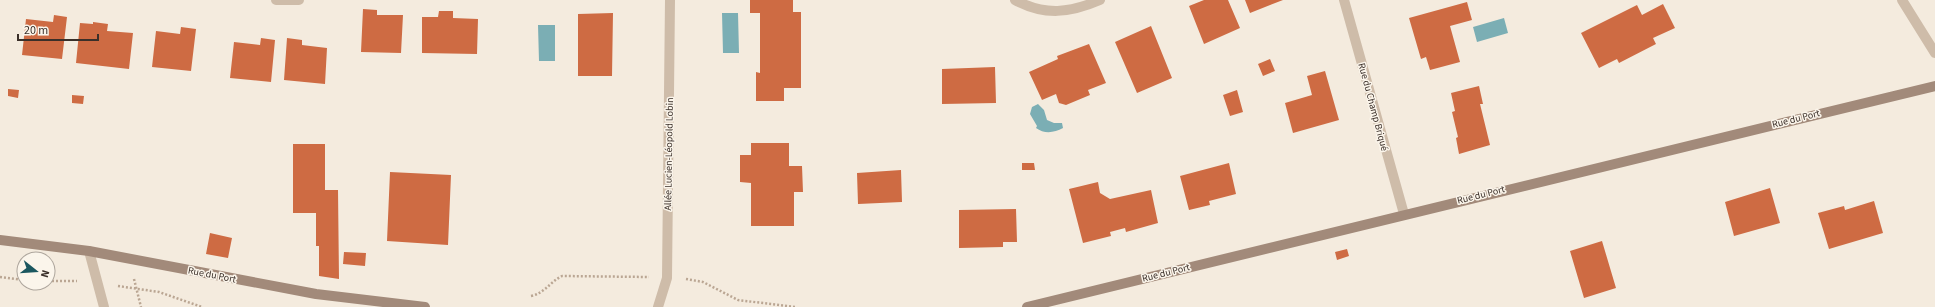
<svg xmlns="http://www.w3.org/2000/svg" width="1935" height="307" font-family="'Source Sans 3',sans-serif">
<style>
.water{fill:#7baeb4}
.building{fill:#ce6b43}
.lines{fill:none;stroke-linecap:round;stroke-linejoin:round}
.path{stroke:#baa693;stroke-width:2.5;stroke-dasharray:2 2;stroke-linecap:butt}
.street{stroke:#cebca9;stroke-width:10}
.secondary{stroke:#a28a7a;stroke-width:10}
.labels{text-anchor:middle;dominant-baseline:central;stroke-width:3;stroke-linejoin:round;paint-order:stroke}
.street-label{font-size:10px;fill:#3a2f29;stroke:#fbf5eb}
</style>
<rect width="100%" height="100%" fill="#f4ebde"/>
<!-- water -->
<path class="water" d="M 722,13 L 738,13 L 739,53 L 723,53 Z
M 1504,18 L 1508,33 L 1477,42 L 1473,27 Z
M 538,25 L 555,25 L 555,61 L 539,61 Z
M 1038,104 L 1044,110 L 1047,120 L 1054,123 L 1062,123 L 1063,128 C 1054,133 1044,134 1036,128 L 1037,126 L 1030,114 L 1032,107 Z"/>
<!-- building -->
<path class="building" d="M 750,0 L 793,0 L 793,12 L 801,12 L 801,88 L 784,88 L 784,101 L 756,101 L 756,72 L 760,73 L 760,13 L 750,13 Z
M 1204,0 L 1228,0 L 1240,28 L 1204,44 L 1189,6 Z
M 1245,0 L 1283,0 L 1250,13 Z
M 1467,2 L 1472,20 L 1450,26 L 1460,62 L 1430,70 L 1426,57 L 1421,59 L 1409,18 Z
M 1663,4 L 1675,28 L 1653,38 L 1656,44 L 1619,63 L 1617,59 L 1599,68 L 1581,33 L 1637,5 L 1642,15 Z
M 363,9 L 377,10 L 377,15 L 403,15 L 401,53 L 361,52 Z
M 439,11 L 453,11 L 453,18 L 478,19 L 477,54 L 422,53 L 422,17 L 438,17 Z
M 613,13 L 612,76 L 578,76 L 578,14 Z
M 54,15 L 67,17 L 62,59 L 22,55 L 26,19 L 53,22 Z
M 93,22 L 108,24 L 107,31 L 133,33 L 129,69 L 76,63 L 80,23 L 93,24 Z
M 1151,26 L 1172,78 L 1137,93 L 1115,42 Z
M 181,27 L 196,29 L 191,71 L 152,67 L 156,31 L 180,34 Z
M 261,38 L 275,40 L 271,82 L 230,78 L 234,42 L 260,45 Z
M 287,38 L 302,40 L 302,45 L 327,48 L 325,84 L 284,80 Z
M 1089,44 L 1106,83 L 1088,90 L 1090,95 L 1066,105 L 1059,103 L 1056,94 L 1042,100 L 1029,72 L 1058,59 L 1057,56 Z
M 1270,59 L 1275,71 L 1263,76 L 1258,64 Z
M 995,67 L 996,103 L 942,104 L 942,69 Z
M 1325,71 L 1339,120 L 1293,133 L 1285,103 L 1312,95 L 1307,76 Z
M 1479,86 L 1483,104 L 1480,104 L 1490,145 L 1459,154 L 1456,138 L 1458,137 L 1452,112 L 1455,111 L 1451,93 Z
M 8,89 L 19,90 L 18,98 L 8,96 Z
M 1237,90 L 1243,112 L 1230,116 L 1223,95 Z
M 72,95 L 84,96 L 83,104 L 72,103 Z
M 751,143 L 789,143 L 789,166 L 802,166 L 803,192 L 794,192 L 794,226 L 751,226 L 751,183 L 740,182 L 740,155 L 751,155 Z
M 293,144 L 325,144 L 325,190 L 338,190 L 339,279 L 319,276 L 319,246 L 316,246 L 316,213 L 293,213 Z
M 1022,163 L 1034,163 L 1035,170 L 1022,170 Z
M 1229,163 L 1236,194 L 1209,201 L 1210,205 L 1189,210 L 1180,176 Z
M 901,170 L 902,202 L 858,204 L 857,173 Z
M 390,172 L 451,175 L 448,245 L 387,241 Z
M 1098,182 L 1100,193 L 1110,199 L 1151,190 L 1158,223 L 1126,232 L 1125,228 L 1110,232 L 1111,236 L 1083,243 L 1069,189 Z
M 1770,188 L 1780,223 L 1734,236 L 1725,202 Z
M 1874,201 L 1883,233 L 1829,249 L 1818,213 L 1844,206 L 1845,210 Z
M 1016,209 L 1017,242 L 1003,242 L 1003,247 L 959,248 L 959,210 Z
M 210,233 L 232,238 L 228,258 L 206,254 Z
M 1602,241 L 1616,288 L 1584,298 L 1570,251 Z
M 1347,249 L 1349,256 L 1337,260 L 1335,252 Z
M 344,252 L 366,253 L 365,266 L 343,264 Z"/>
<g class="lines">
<!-- path -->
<path class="path" d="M 0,277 L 24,280
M 134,279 L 141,307
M 686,279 L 703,282 L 738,300 L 795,307
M 48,281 L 77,281
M 118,286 L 159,292 L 202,307
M 531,296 C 545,293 550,282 562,276 L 649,277"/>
<!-- street -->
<path class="street" d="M 276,0 L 299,0
M 1015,0 C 1045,16 1070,13 1100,0
M 1344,0 L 1404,214
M 1902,0 L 1935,53
M 89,251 L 104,307
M 658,307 L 667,278 L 670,0"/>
<!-- secondary -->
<path class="secondary" d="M 0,240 L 89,251 L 316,294 L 425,307
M 1027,307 L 1935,86"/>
</g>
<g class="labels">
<!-- street labels -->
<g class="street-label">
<text transform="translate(1373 107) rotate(75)">Rue du Champ Briqué</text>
<text transform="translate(1796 119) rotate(-14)">Rue du Port</text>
<text transform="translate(669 154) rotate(-89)">Allée Lucien-Léopold Lobin</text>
<text transform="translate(1481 195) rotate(-14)">Rue du Port</text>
<text transform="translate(1166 273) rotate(-14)">Rue du Port</text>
<text transform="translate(212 275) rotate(11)">Rue du Port</text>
</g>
</g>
<!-- north arrow -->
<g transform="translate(36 271) rotate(107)"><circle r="19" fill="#fbf5eb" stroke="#aea69d"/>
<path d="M0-3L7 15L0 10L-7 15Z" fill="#1b575f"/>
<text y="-6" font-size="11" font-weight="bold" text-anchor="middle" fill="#3a2f29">N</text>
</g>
<!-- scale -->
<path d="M18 34v6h80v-6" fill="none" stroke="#3a2f29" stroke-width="2"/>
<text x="24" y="34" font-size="12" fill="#3a2f29" stroke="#fbf5eb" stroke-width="3" paint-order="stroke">20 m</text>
</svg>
